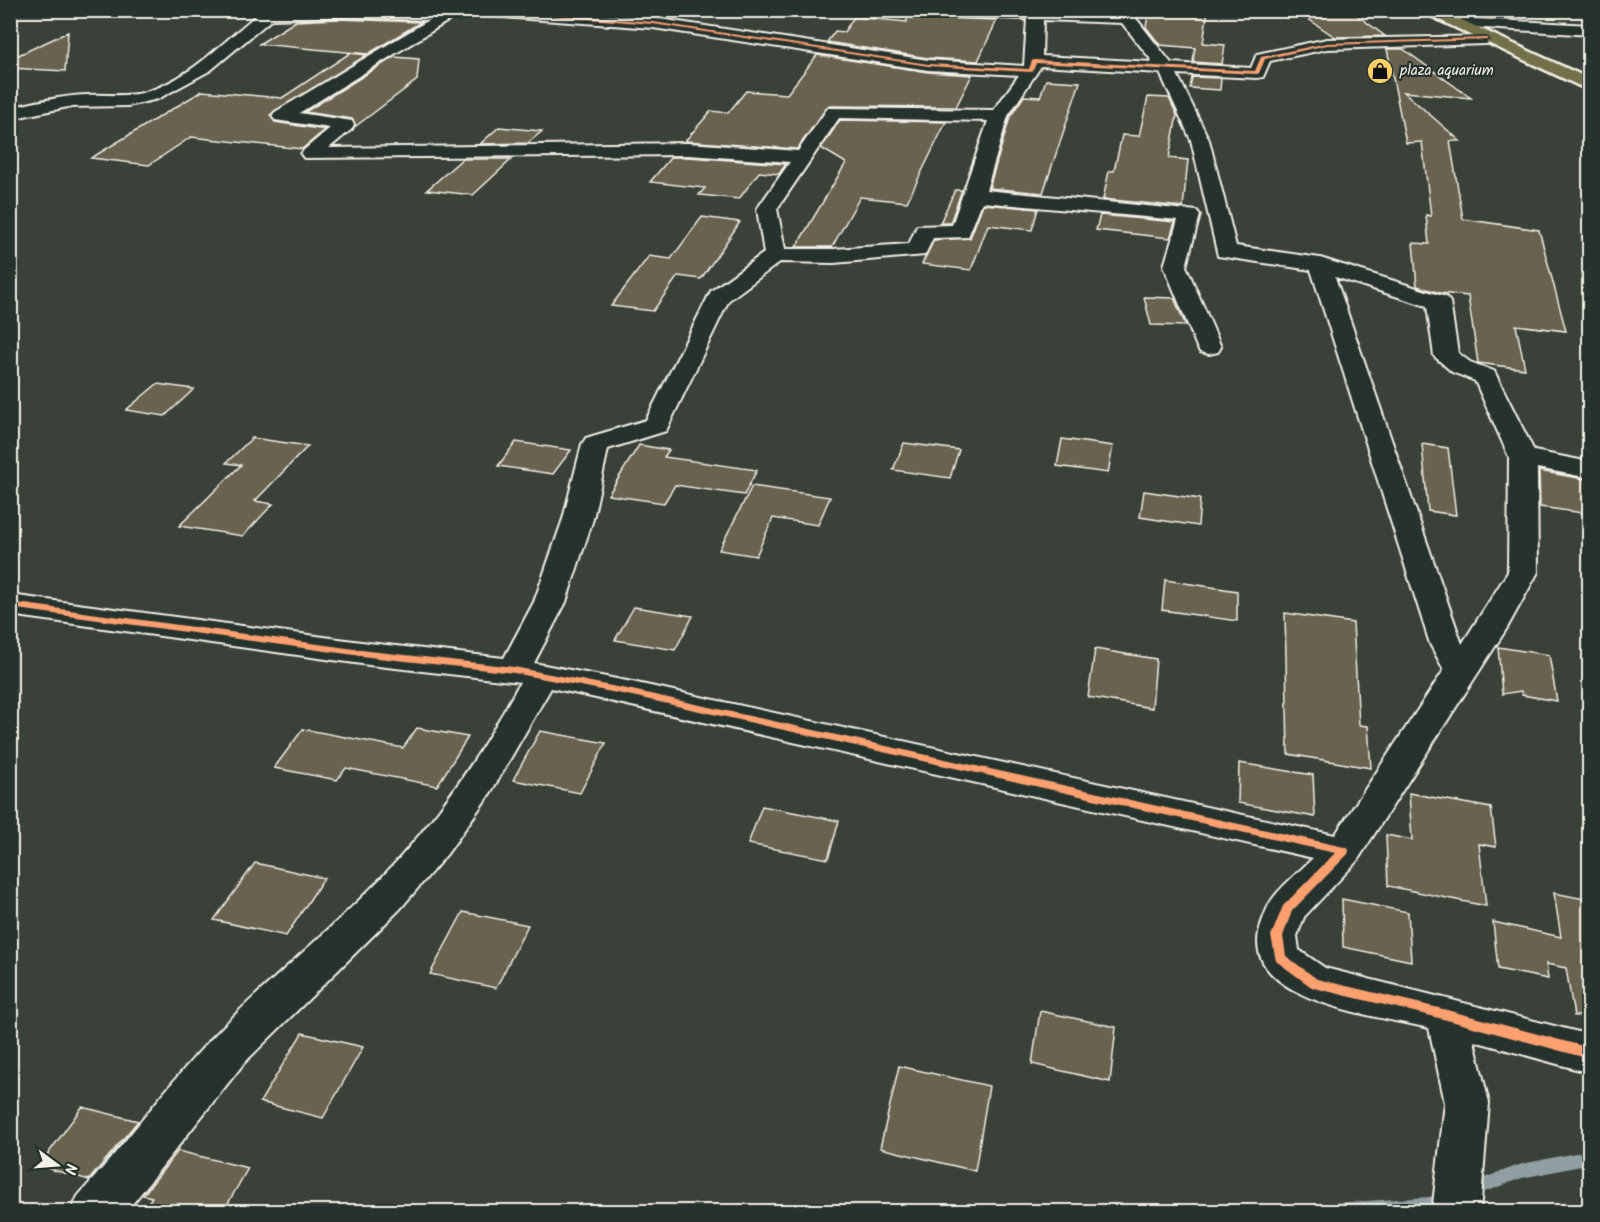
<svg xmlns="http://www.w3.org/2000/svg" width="1600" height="1222" font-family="Kalam,sans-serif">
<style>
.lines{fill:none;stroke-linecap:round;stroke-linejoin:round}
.stream{fill:#929fa2;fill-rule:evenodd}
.building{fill:#686250;stroke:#f4f1e8;stroke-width:1.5}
.street-casing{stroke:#f4f1e8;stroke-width:4}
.highway-casing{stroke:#f4f1e8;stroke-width:5}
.street{fill:#26332d;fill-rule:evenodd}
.highway{fill:#71704a;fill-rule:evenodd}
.cycleway-casing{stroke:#26332d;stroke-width:4}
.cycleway{fill:#fca06f;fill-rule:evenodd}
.labels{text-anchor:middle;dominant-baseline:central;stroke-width:4.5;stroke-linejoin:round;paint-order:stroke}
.far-poi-label{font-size:15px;fill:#f4f1e8;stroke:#26332d;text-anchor:start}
</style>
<rect width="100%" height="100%" fill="#3a4138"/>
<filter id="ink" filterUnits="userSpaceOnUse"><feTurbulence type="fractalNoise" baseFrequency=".0167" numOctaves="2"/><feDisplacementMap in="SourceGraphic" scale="12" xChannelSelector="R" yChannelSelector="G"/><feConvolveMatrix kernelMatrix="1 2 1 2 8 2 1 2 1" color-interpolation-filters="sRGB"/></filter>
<g filter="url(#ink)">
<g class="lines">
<!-- stream -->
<path class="stream" d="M 1590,1150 L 1590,1164 L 1522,1178 L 1471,1197 L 1465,1195 L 1463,1190 L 1465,1185 L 1522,1164 Z
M 1445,1192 L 1451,1194 L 1453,1199 L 1451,1204 L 1430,1212 L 1309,1212 L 1311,1207 L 1317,1204 L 1430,1197 Z"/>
</g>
<!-- building -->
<path class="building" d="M 1149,10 L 1208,10 L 1203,43 L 1225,45 L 1222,64 L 1193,62 L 1195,48 L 1160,45 L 1146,27 Z
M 1295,10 L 1350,10 L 1385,36 L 1335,37 Z
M 907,12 L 915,17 L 997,20 L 978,61 L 928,58 L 827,42 L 835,31 L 844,32 L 854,17 L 907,22 Z
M 338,19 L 421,22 L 368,54 L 259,44 L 296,21 Z
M 68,32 L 65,71 L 10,68 L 10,59 Z
M 1387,49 L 1403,49 L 1471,98 L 1404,92 L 1460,141 L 1450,141 L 1463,219 L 1539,230 L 1566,331 L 1516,325 L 1525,369 L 1478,363 L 1468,296 L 1440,293 L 1417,286 L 1413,243 L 1429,244 L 1426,215 L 1431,216 L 1422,142 L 1406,143 Z
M 350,53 L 367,55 L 270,115 L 275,122 L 325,130 L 302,149 L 191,137 L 149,165 L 91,158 L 202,91 L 282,98 Z
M 817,55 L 928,72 L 972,75 L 956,107 L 828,106 L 797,149 L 685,141 L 711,111 L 728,113 L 746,91 L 787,94 Z
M 394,57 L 419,59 L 417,80 L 356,126 L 352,119 L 305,112 Z
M 1192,77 L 1221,78 L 1220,90 L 1190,88 Z
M 1046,80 L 1080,82 L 1043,193 L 989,188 L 1010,117 L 1024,96 L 1040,97 Z
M 1148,97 L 1169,98 L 1177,115 L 1169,158 L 1188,160 L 1183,207 L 1103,199 L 1109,171 L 1114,171 L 1122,135 L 1139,136 Z
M 840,120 L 946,122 L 907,202 L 860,197 L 832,247 L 796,247 L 846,163 L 821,148 Z
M 499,127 L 542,131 L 528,143 L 480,144 Z
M 671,157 L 688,157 L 786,164 L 779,174 L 759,172 L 739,199 L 699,195 L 705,188 L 650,182 Z
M 462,159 L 512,159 L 473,195 L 427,190 Z
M 955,190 L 962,190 L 950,223 L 940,223 Z
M 983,204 L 1038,209 L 1032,230 L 988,225 L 971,270 L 922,264 L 934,240 L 970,238 Z
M 1100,215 L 1175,222 L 1170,238 L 1096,230 Z
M 702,217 L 740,222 L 701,279 L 678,276 L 653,311 L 611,306 L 649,256 L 671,259 Z
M 1144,297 L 1174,298 L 1186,326 L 1151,325 Z
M 157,384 L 194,389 L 165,416 L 126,410 Z
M 252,438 L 308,446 L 255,501 L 273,504 L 243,536 L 179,526 L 241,465 L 226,463 Z
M 1062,439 L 1113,446 L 1108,473 L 1057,466 Z
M 516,442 L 571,450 L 553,474 L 498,466 Z
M 904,443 L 959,450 L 950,478 L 893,470 Z
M 1422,444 L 1448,448 L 1456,515 L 1428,511 Z
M 639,445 L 669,450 L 664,457 L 757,470 L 744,495 L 675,485 L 664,503 L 608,495 Z
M 1539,471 L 1590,480 L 1590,514 L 1540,507 Z
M 752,486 L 830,497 L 818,525 L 773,518 L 756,556 L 719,550 Z
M 1144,491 L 1200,499 L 1198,526 L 1140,517 Z
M 1165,580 L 1237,591 L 1237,621 L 1162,610 Z
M 634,607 L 693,616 L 675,650 L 615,640 Z
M 1285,613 L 1353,623 L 1359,725 L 1368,726 L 1371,768 L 1288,754 Z
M 1498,647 L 1549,655 L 1557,701 L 1522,695 L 1521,691 L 1502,694 Z
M 1095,649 L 1156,659 L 1152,708 L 1088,697 Z
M 417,728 L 468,737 L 437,786 L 346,768 L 337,780 L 274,768 L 303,729 L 403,748 Z
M 540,731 L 606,743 L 580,793 L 513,780 Z
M 1239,763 L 1313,775 L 1315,817 L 1238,803 Z
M 1409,793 L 1491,808 L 1496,847 L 1479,844 L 1486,906 L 1388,886 L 1386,835 L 1412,840 Z
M 762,806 L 839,821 L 828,859 L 748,844 Z
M 255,863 L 324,878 L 286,936 L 214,920 Z
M 1554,893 L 1590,900 L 1590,1015 L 1574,1016 L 1566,968 L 1546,964 L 1548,979 L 1498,969 L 1493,922 L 1561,937 Z
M 1342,899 L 1408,912 L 1411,961 L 1343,947 Z
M 463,912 L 528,925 L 496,988 L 430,974 Z
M 1040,1011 L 1116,1027 L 1110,1082 L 1032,1064 Z
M 302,1033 L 363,1047 L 323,1118 L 260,1102 Z
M 899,1066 L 989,1086 L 975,1171 L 880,1148 Z
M 82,1107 L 138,1121 L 89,1180 L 39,1166 Z
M 178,1151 L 248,1168 L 223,1212 L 142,1212 L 152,1197 L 143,1195 Z"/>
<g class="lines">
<!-- street casing -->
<g class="street-casing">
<path id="street" d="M 10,10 L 19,10 L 10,16 Z
M 263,10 L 424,10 L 448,11 L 456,16 L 299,113 L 352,121 L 354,125 L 352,129 L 329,148 L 688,143 L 798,151 L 828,108 L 994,110 L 1019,75 L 928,70 L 653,28 L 475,15 L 468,10 L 545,10 L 653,18 L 928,60 L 1024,66 L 1027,19 L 915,15 L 908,10 L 1119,13 L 1118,10 L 1134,10 L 1135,17 L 1171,63 L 1251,68 L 1257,54 L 1327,39 L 1492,36 L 1494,39 L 1492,42 L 1486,44 L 1327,49 L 1270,61 L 1263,77 L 1257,78 L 1177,74 L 1209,140 L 1236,246 L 1320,258 L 1446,297 L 1450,302 L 1458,353 L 1470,362 L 1494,371 L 1534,451 L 1590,462 L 1590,478 L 1537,468 L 1538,572 L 1507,628 L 1357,861 L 1304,917 L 1297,936 L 1299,950 L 1325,968 L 1590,1035 L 1590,1073 L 1474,1041 L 1489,1103 L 1480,1212 L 1432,1212 L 1445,1103 L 1429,1028 C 1379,1016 1232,1001 1262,922 C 1265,914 1268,904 1274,897 C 1285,883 1300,871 1313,858 L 551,688 L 491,792 L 447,854 L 400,909 L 244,1063 L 126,1212 L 71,1212 L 78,1196 C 125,1145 165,1087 213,1037 C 272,976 340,924 397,861 C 446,807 486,746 520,682 L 369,665 L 10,615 L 10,595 L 369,643 L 504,658 L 534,602 L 563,519 L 582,444 L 586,438 L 646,420 L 711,291 L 764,253 L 757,209 L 790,162 L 688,155 L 304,158 L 301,154 L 304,150 L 330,128 L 275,120 L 272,116 L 275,112 L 429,20 L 338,17 L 272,19 L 211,70 L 158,99 L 128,106 L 68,107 L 10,119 L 10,108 C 36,102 61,96 87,95 C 106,94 124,97 142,93 C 191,80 225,39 263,10 ZM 1043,20 L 1122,23 L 1153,62 L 1042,56 ZM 1041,66 L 1160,73 L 1191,140 L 1218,256 L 1311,270 L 1430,644 L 1444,670 L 1335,835 L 632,682 L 534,663 L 566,602 L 593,519 L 608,449 L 666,431 L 729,300 L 780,262 L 834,263 L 925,255 L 933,238 L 968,237 L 982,202 L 1178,220 L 1164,266 L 1197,347 L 1200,352 L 1209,354 L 1218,352 L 1221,347 L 1186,266 L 1200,215 L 1197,211 L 986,190 L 1008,116 ZM 839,118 L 988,121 L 952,225 L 917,226 L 909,244 L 834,249 L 785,249 L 777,209 ZM 1335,277 L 1427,306 L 1434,356 L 1452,372 L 1475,381 L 1509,457 L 1508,572 L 1462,644 Z
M 1462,18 L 1590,25 L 1590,35 L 1456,26 L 1454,23 Z"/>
</g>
<!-- highway casing -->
<g class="highway-casing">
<path id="highway" d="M 1418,10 L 1440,10 L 1590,79 L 1590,91 Z"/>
</g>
<!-- street -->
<use href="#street" class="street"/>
<!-- highway -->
<use href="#highway" class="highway"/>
<!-- cycleway casing -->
<g class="cycleway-casing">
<path id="cycleway" d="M 473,10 L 500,10 L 653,22 L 928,64 L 1029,69 L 1032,61 L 1034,60 L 1255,71 L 1261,57 L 1327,43 L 1486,38 L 1488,39 L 1486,40 L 1327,45 L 1265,59 L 1259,73 L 1257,74 L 1036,63 L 1033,71 L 1031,72 L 928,66 L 653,24 Z
M 10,602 L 369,651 L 514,667 L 632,690 L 1344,847 L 1348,848 L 1349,851 L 1348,854 L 1292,911 L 1283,936 L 1286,956 L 1317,979 L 1447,1010 L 1590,1048 L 1590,1059 L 1447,1020 L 1314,988 L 1310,986 L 1276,961 L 1271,936 L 1283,906 L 1335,853 L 632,696 L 514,673 L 369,657 L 10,608 Z"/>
</g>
<!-- cycleway -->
<use href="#cycleway" class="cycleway"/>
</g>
</g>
<!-- icons -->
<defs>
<g id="shop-disc" transform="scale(1.35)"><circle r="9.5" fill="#ffd166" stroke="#26332d"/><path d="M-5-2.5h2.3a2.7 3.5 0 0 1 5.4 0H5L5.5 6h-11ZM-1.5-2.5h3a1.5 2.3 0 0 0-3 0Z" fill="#111"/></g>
</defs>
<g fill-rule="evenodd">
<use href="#shop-disc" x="1380" y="71"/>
</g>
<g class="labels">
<!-- far-poi labels -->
<g class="far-poi-label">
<text x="1400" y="71">plaza aquarium</text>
</g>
</g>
<!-- margin -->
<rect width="1600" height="1222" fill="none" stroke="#26332d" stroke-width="36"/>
<rect x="18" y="18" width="1564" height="1186" fill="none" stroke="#f4f1e8" stroke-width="2" filter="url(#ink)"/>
<!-- north arrow -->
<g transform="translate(57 1165) rotate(106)" stroke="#26332d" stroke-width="4.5" paint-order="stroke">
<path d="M0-4.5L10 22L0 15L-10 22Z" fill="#f4f1e8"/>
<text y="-9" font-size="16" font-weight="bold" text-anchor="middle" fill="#f4f1e8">N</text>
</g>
</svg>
